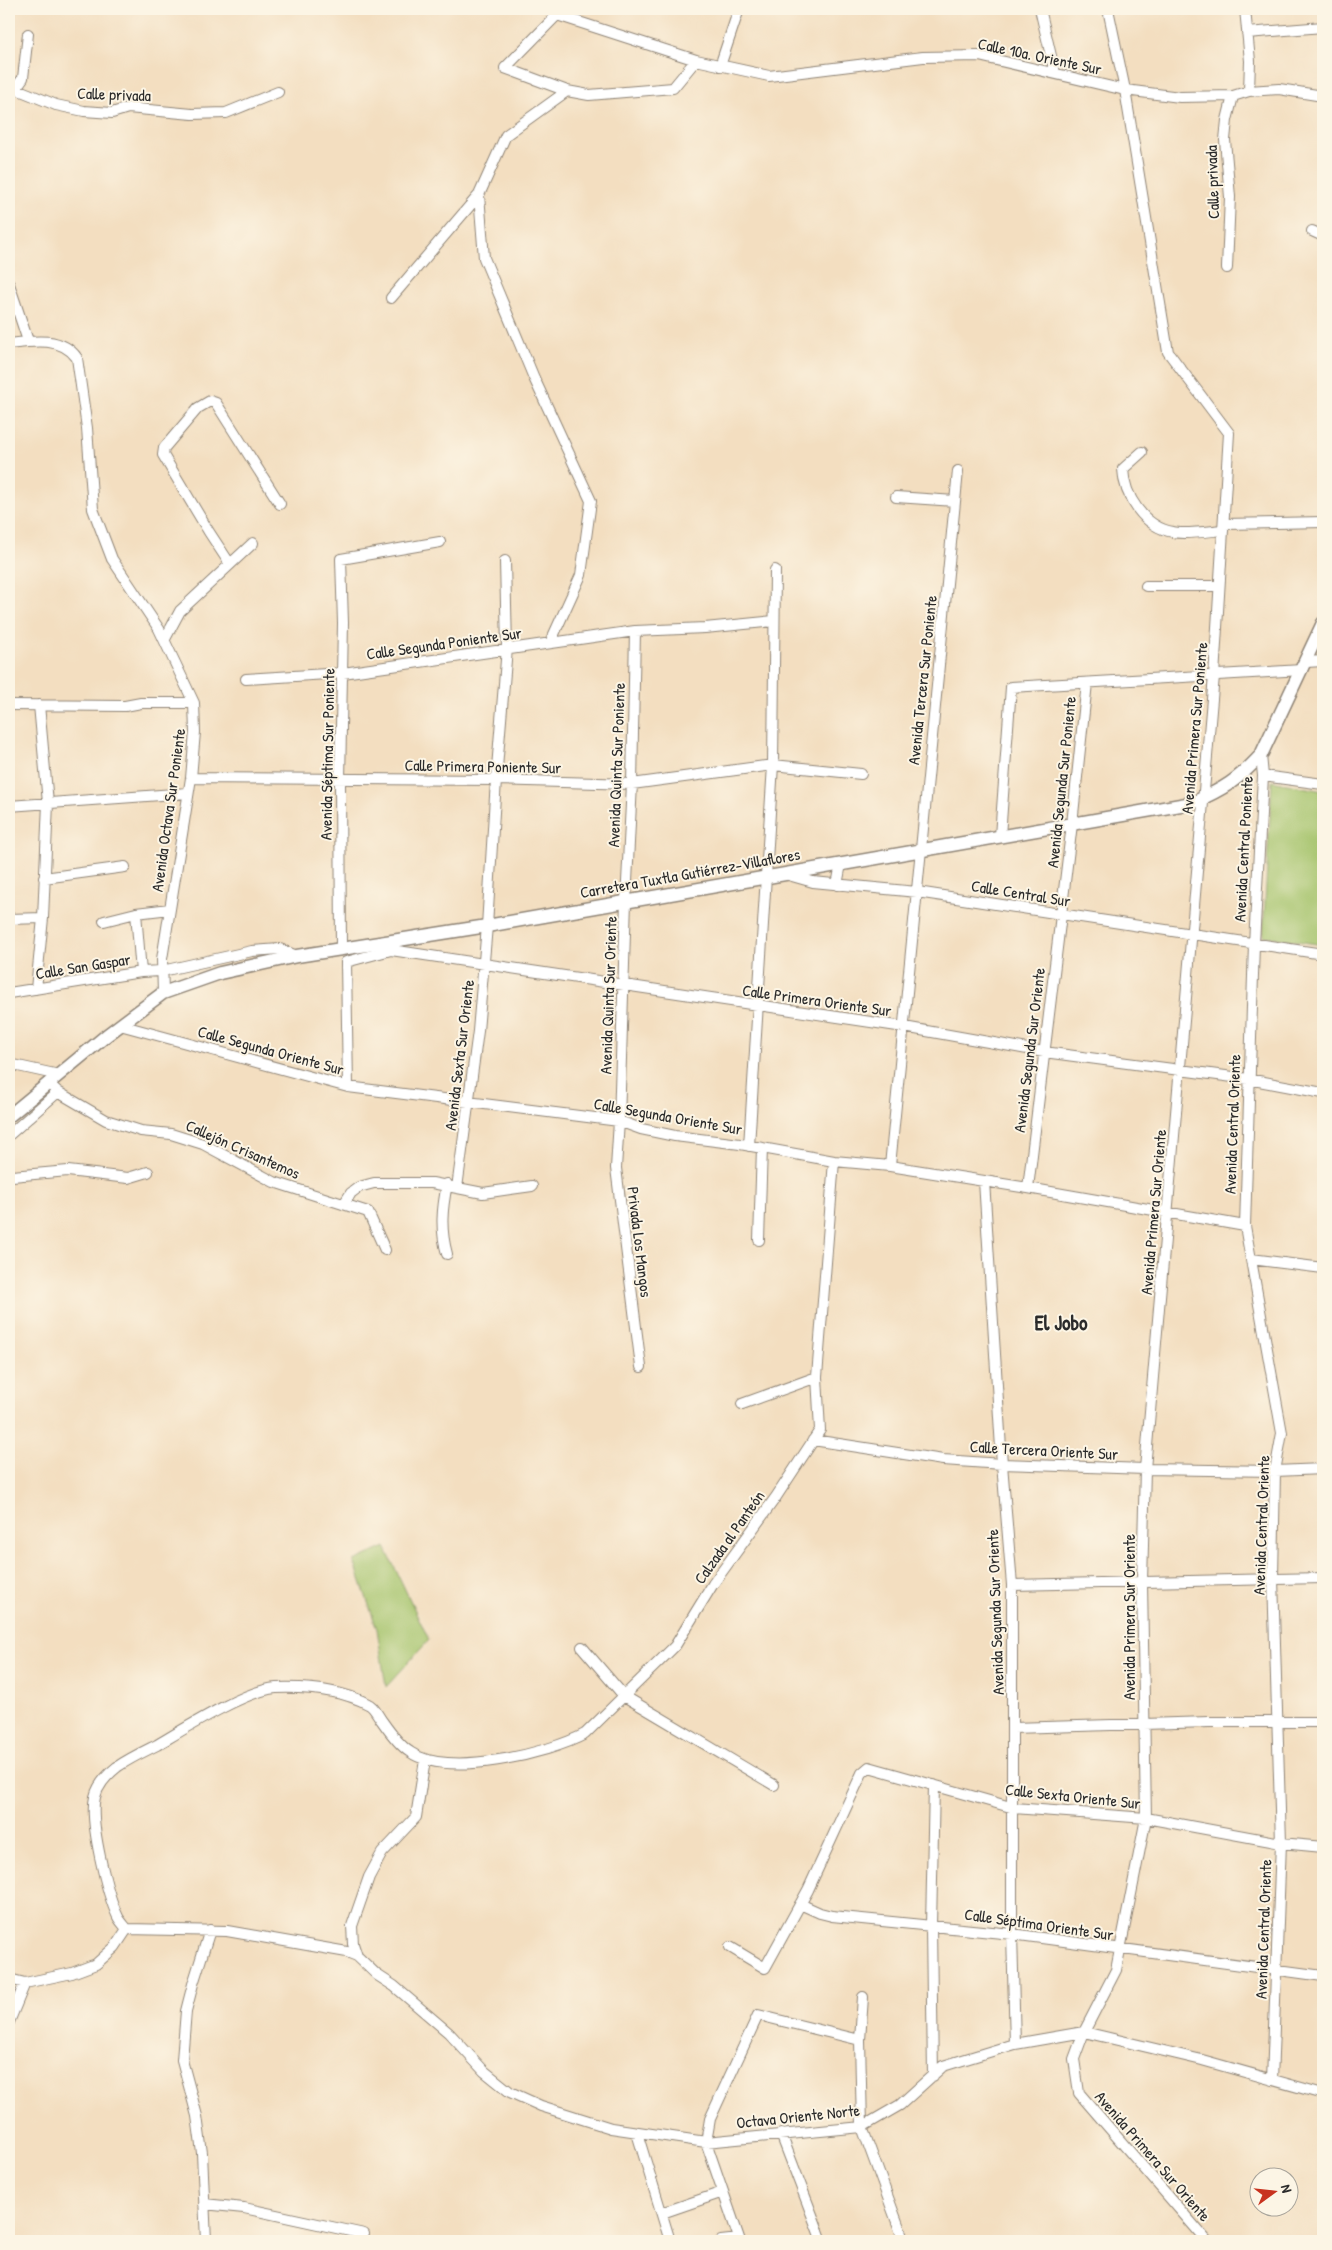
<svg xmlns="http://www.w3.org/2000/svg" width="1332" height="2250" font-family="'Patrick Hand',sans-serif">
<style>
.green{fill:#a4c36a;stroke:#68774a}
.lines{fill:none;stroke-linecap:round;stroke-linejoin:round}
.minor-casing{stroke:#8f8476;stroke-width:12}
.major-casing{stroke:#8f8476;stroke-width:15}
.minor{stroke:#fff;stroke-width:10}
.major{stroke:#fff;stroke-width:12}
.labels{text-anchor:middle;dominant-baseline:central;stroke-width:4;stroke-linejoin:round;paint-order:stroke}
.street-label{font-size:16px;fill:#2b2b2b;stroke:#fcf5e5}
.district-label{font-size:21px;font-weight:bold;fill:#2b2b2b;stroke:#fcf5e5}
</style>
<rect width="100%" height="100%" fill="#fcf5e5"/>
<filter id="ink" filterUnits="userSpaceOnUse"><feTurbulence type="fractalNoise" baseFrequency=".02" numOctaves="2"/><feDisplacementMap in="SourceGraphic" scale="10" xChannelSelector="R" yChannelSelector="G"/><feConvolveMatrix kernelMatrix="1 2 1 2 8 2 1 2 1" color-interpolation-filters="sRGB"/></filter>
<filter id="wash" filterUnits="userSpaceOnUse"><feTurbulence type="fractalNoise" baseFrequency=".0096" numOctaves="4" result="noise"/><feDisplacementMap in="SourceGraphic" scale="20" xChannelSelector="R" yChannelSelector="G"/><feGaussianBlur stdDeviation="1.12" result="paint"/><feColorMatrix in="noise" values="0 0 0 0 0 0 0 0 0 0 0 0 0 0 0 0 0 1.4 0 .05"/><feComposite in="paint" operator="in"/></filter>
<g filter="url(#wash)">
<rect width="100%" height="100%" fill="#f3dec0"/>
<!-- green -->
<path class="green" d="M 1272,781 L 1323,791 L 1323,945 L 1263,936 Z
M 385,1547 L 429,1640 L 386,1687 L 377,1629 L 354,1561 Z"/>
</g>
<g filter="url(#ink)">
<g class="lines">
<!-- minor casing -->
<g class="minor-casing">
<path id="minor" d="M 1040,9 L 1055,73
M 1108,9 L 1125,90 L 1168,352 L 1229,433 L 1214,676 L 1145,1469 L 1142,1582 L 1146,1818 L 1116,1970 L 1084,2032 L 1074,2059 L 1079,2093 L 1207,2241
M 1245,9 L 1250,61 L 1249,91
M 1247,33 L 1323,27
M 696,60 L 673,88 L 589,95 L 567,91 L 505,68 L 557,15 L 696,60 L 769,76 L 923,57 L 979,56 L 1125,90 L 1180,97 L 1233,96 L 1249,91 L 1279,89 L 1323,96
M 720,66 L 739,9
M 9,86 L 56,105 L 84,111 L 112,113 L 128,108 L 192,114 L 226,113 L 278,92
M 15,89 L 23,78 L 28,34
M 479,195 L 484,258 L 534,378 L 591,501 L 581,575 L 550,643
M 1312,231 L 1323,236
M 1227,268 L 1230,197 L 1225,140 L 1227,120 L 1233,96
M 9,284 L 28,341
M 391,298 L 479,195 L 506,135 L 567,91
M 9,344 C 32,341 62,336 77,358 L 87,428 L 93,509 L 112,559 L 159,629 L 194,703 L 195,732 L 191,778 L 162,959 L 163,993
M 1142,452 L 1123,469 C 1124,496 1144,527 1173,532 C 1183,535 1211,531 1223,530
M 896,497 L 955,501
M 1224,524 L 1323,522
M 230,564 L 209,532 L 163,455 L 164,448 L 198,408 L 210,401 L 216,403 L 280,504
M 1146,586 L 1219,586
M 635,631 L 632,784 L 626,901 L 619,1121 L 616,1168 L 641,1367
M 165,639 L 180,611 L 253,543
M 1306,662 L 1323,661
M 246,679 L 343,673 L 635,631 L 705,628 L 774,621
M 9,705 L 125,706 L 141,703 L 194,703
M 1261,755 L 1263,776 L 1254,944 L 1245,1226 L 1282,1433 L 1275,1471 L 1273,1578 L 1281,1843 L 1272,2080
M 1263,776 L 1323,784
M 191,778 L 496,780 L 632,784 L 773,765 L 861,774
M 9,806 L 188,793
M 1000,836 L 1011,687 L 1302,670
M 785,874 L 813,882 L 917,892 L 1323,954
M 44,878 L 125,867
M 837,885 L 841,864
M 136,913 L 141,972
M 9,919 L 43,918
M 104,921 L 136,913 L 170,909
M 386,942 L 391,950 L 904,1027 L 1044,1052 L 1248,1079 L 1323,1093
M 341,950 L 340,780 L 343,623 L 341,559 L 440,542
M 36,989 L 43,918 L 48,803 L 39,705
M 9,993 L 141,972 L 162,971 L 252,951 L 280,949 L 297,956
M 120,1025 L 348,1087 L 619,1121 L 641,1129 L 675,1136 L 740,1144 L 834,1161 L 890,1166 L 1028,1188 L 1245,1226
M 9,1064 L 59,1075
M 48,1083 L 58,1092 L 106,1120 L 141,1131 L 171,1134 L 203,1144 L 274,1182 L 368,1212 L 385,1250
M 348,1087 L 346,962 L 391,950
M 9,1135 L 58,1092
M 749,1146 L 773,765 L 775,570
M 890,1166 L 958,471
M 9,1174 L 12,1176 L 68,1171 L 128,1178 L 148,1172
M 984,1181 L 1002,1464 L 1012,1585 L 1012,1934 L 1015,2044
M 447,1184 C 442,1209 440,1229 447,1254
M 457,1188 L 478,1031 L 487,926 L 496,780 L 507,648 L 505,561
M 1028,1188 L 1072,824 L 1087,683
M 344,1204 L 351,1193 L 359,1187 L 374,1183 L 432,1183 L 483,1193 L 532,1186
M 759,1240 L 762,1148
M 1251,1259 L 1323,1268
M 742,1404 L 817,1377
M 813,1440 L 943,1460 L 1002,1464 L 1145,1469 L 1275,1471 L 1323,1469
M 1012,1585 L 1323,1578
M 582,1647 L 624,1696 L 774,1785
M 1013,1728 L 1209,1722 L 1323,1722
M 425,1760 L 416,1817 L 382,1853 L 369,1877 L 352,1926 L 353,1944 L 357,1956 L 377,1975 L 394,1986 L 449,2033 L 484,2071 L 510,2092 L 541,2106 L 611,2128 L 706,2142 L 862,2127 L 900,2105 L 943,2066 L 1015,2044 L 1084,2032 L 1202,2060 L 1323,2094
M 800,1904 L 820,1913 L 832,1916 L 1012,1934 L 1323,1976
M 127,1929 C 124,1925 120,1921 118,1917 C 107,1894 89,1821 95,1797 C 98,1784 107,1775 117,1767 C 130,1758 143,1752 157,1745 C 184,1729 246,1690 276,1688 C 306,1687 341,1690 368,1704 C 374,1706 378,1716 382,1721 C 389,1731 400,1746 410,1752 C 446,1778 548,1754 585,1734 L 675,1646 L 713,1584 L 776,1497 L 820,1430 L 817,1377 L 834,1161
M 127,1929 L 227,1931 L 347,1952 L 357,1956
M 730,1947 L 765,1968 L 808,1890 L 862,1773 L 869,1767 L 1014,1808 L 1146,1818 L 1281,1843 L 1323,1847
M 9,1979 L 25,1983 L 72,1973 L 96,1964 L 115,1947 L 127,1929
M 863,1997 L 860,2040 L 862,2127 L 904,2241
M 9,2022 L 25,1983
M 933,2076 L 931,1926 L 934,1785
M 637,2133 L 670,2241
M 781,2134 L 822,2241
M 204,2204 L 244,2208 L 364,2234
M 662,2213 L 723,2192
M 206,2241 L 202,2153 L 197,2116 L 182,2060 L 186,2011 L 193,1984 L 210,1930
M 721,2241 L 739,2239
M 740,2241 L 706,2142 L 710,2119 L 758,2015 L 860,2040"/>
</g>
<!-- major casing -->
<g class="major-casing">
<path id="major" d="M 9,1116 L 107,1035 L 163,993 L 220,973 L 297,956 L 487,926 L 1192,803 C 1224,789 1238,780 1261,755 L 1323,623"/>
</g>
<!-- minor -->
<use href="#minor" class="minor"/>
<!-- major -->
<use href="#major" class="major"/>
</g>
</g>
<g class="labels">
<!-- street labels -->
<g class="street-label">
<text transform="translate(1040 56) rotate(12)">Calle 10a. Oriente Sur</text>
<text transform="translate(114 94) rotate(2)">Calle privada</text>
<text transform="translate(1212 182) rotate(-92)">Calle privada</text>
<text transform="translate(444 643) rotate(-8)">Calle Segunda Poniente Sur</text>
<text transform="translate(922 680) rotate(-84)">Avenida Tercera Sur Poniente</text>
<text transform="translate(1194 728) rotate(-85)">Avenida Primera Sur Poniente</text>
<text transform="translate(327 754) rotate(-89)">Avenida Séptima Sur Poniente</text>
<text transform="translate(616 765) rotate(-88)">Avenida Quinta Sur Poniente</text>
<text transform="translate(483 766) rotate(1)">Calle Primera Poniente Sur</text>
<text transform="translate(1061 782) rotate(-84)">Avenida Segunda Sur Poniente</text>
<text transform="translate(168 810) rotate(-82)">Avenida Octava Sur Poniente</text>
<text transform="translate(1243 849) rotate(-87)">Avenida Central Poniente</text>
<text transform="translate(690 873) rotate(-10)">Carretera Tuxtla Gutiérrez-Villaflores</text>
<text transform="translate(1021 893) rotate(9)">Calle Central Sur</text>
<text transform="translate(83 966) rotate(-9)">Calle San Gaspar</text>
<text transform="translate(608 995) rotate(-88)">Avenida Quinta Sur Oriente</text>
<text transform="translate(817 1000) rotate(8)">Calle Primera Oriente Sur</text>
<text transform="translate(271 1050) rotate(15)">Calle Segunda Oriente Sur</text>
<text transform="translate(1029 1050) rotate(-83)">Avenida Segunda Sur Oriente</text>
<text transform="translate(459 1055) rotate(-83)">Avenida Sexta Sur Oriente</text>
<text transform="translate(668 1116) rotate(10)">Calle Segunda Oriente Sur</text>
<text transform="translate(1232 1124) rotate(-88)">Avenida Central Oriente</text>
<text transform="translate(243 1149) rotate(24)">Callejón Crisantemos</text>
<text transform="translate(1153 1212) rotate(-85)">Avenida Primera Sur Oriente</text>
<text transform="translate(640 1242) rotate(83)">Privada Los Mangos</text>
<text transform="translate(1044 1450) rotate(3)">Calle Tercera Oriente Sur</text>
<text transform="translate(1261 1525) rotate(-88)">Avenida Central Oriente</text>
<text transform="translate(729 1537) rotate(-55)">Calzada al Panteón</text>
<text transform="translate(995 1612) rotate(-92)">Avenida Segunda Sur Oriente</text>
<text transform="translate(1129 1617) rotate(-90)">Avenida Primera Sur Oriente</text>
<text transform="translate(1073 1796) rotate(6)">Calle Sexta Oriente Sur</text>
<text transform="translate(1039 1924) rotate(8)">Calle Séptima Oriente Sur</text>
<text transform="translate(1263 1929) rotate(-88)">Avenida Central Oriente</text>
<text transform="translate(798 2116) rotate(-6)">Octava Oriente Norte</text>
<text transform="translate(1153 2156) rotate(49)">Avenida Primera Sur Oriente</text>
</g>
<!-- district labels -->
<g class="district-label">
<text x="1061" y="1322">El Jobo</text>
</g>
</g>
<!-- margin -->
<rect width="1332" height="2250" fill="none" stroke="#fcf5e5" stroke-width="30"/>
<!-- north arrow -->
<g transform="translate(1274 2192) rotate(75)"><circle r="24" fill="#fcf5e5" stroke="#a8a49b"/>
<path d="M0-4L9 19L0 12L-9 19Z" fill="#c8321e"/>
<text y="-8" font-size="14" font-weight="bold" text-anchor="middle" fill="#2b2b2b">N</text>
</g>
</svg>
